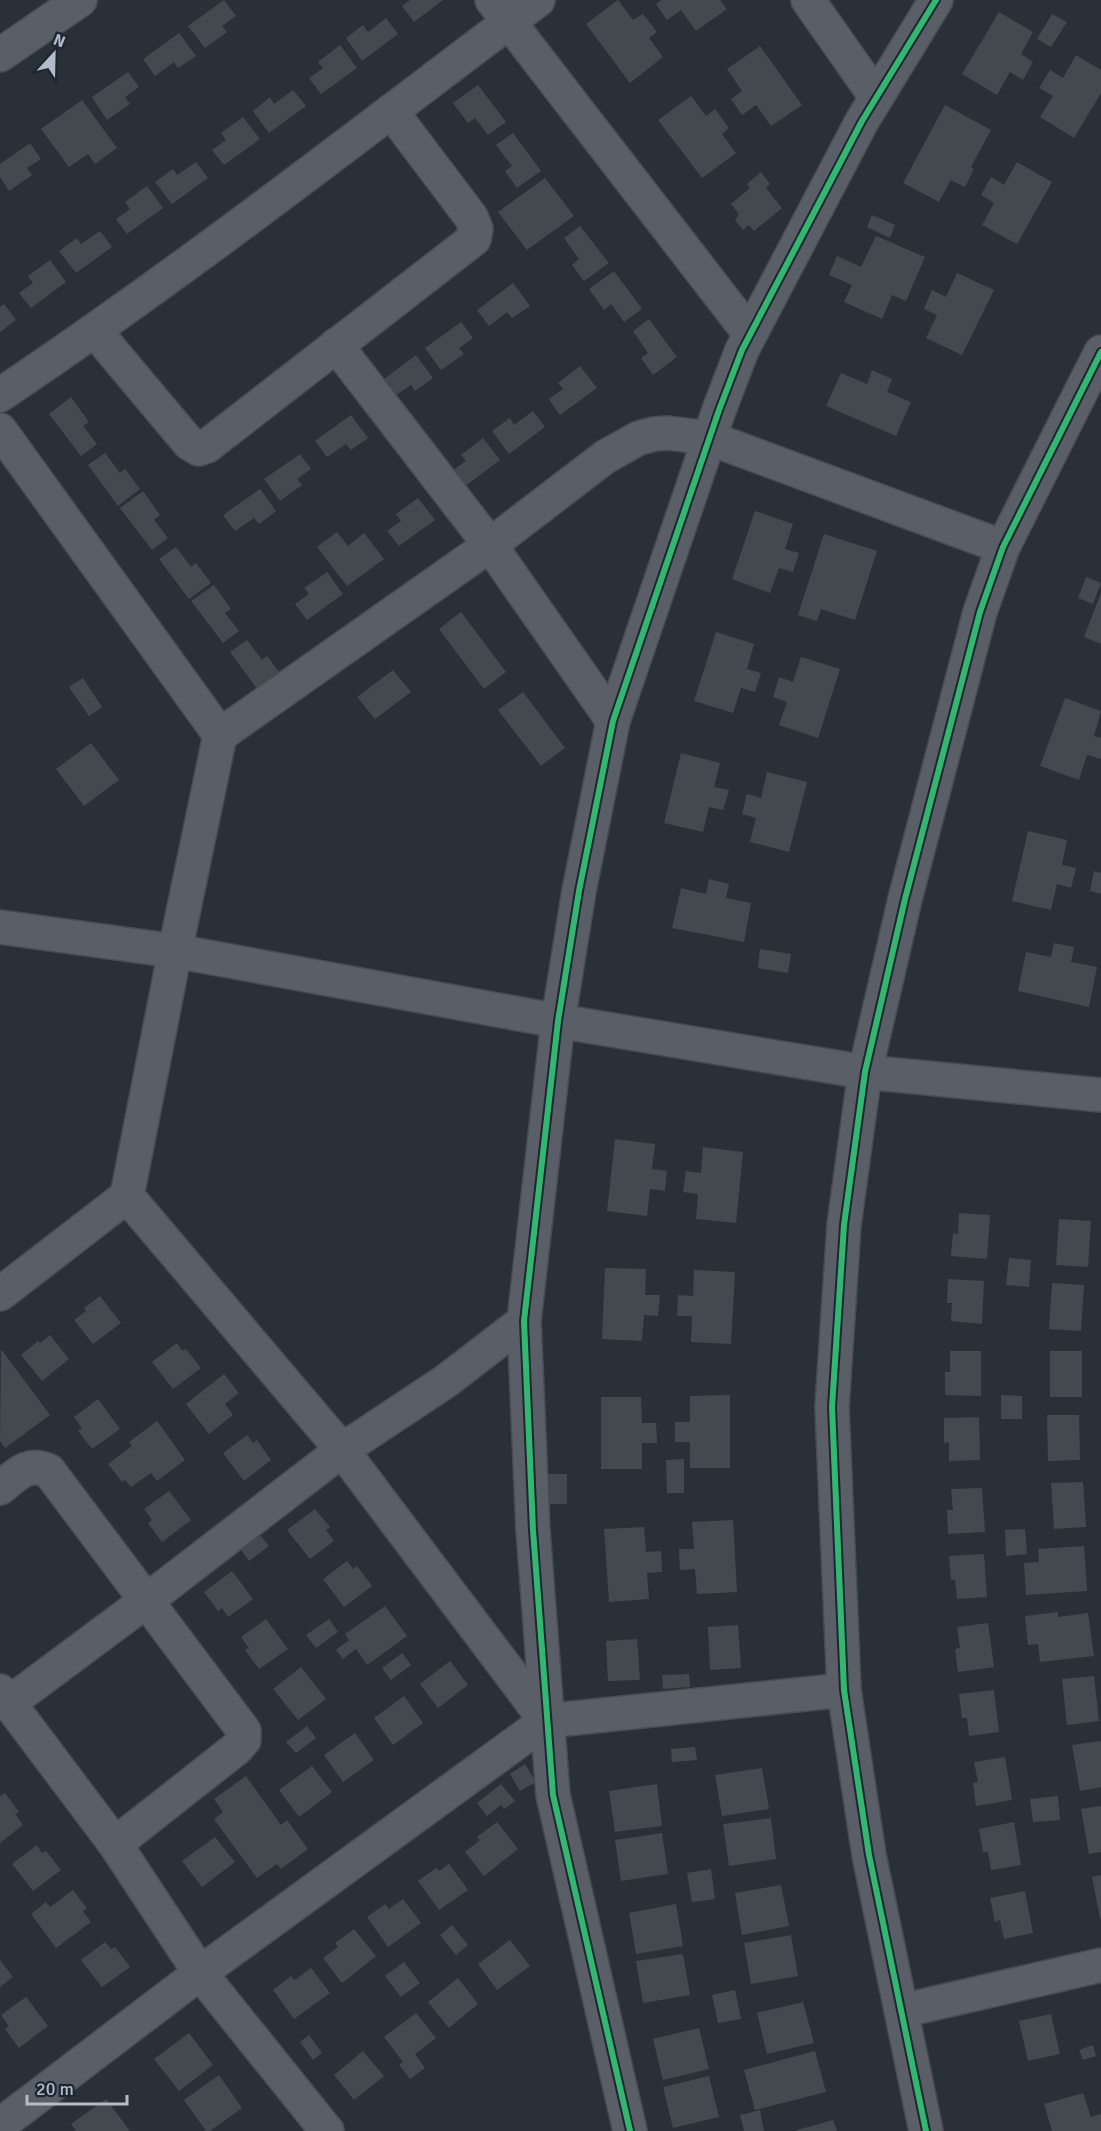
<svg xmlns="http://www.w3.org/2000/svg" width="1101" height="2131" font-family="Signika,sans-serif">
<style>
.building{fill:#444950}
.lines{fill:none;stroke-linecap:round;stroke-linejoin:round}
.minor-casing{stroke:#484c53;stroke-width:36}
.minor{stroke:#5a5e66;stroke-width:33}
.cycleway-casing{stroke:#1d2633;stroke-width:10}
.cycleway{stroke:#33b770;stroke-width:6}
</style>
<rect width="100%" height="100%" fill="#2a3038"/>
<!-- building -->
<path class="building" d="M 224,0 L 236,16 L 222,26 L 227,32 L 205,48 L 188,26 Z
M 410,0 L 443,0 L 414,22 L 402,6 Z
M 618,0 L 633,20 L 643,14 L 657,32 L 649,38 L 663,57 L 630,83 L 586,24 Z
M 662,0 L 720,0 L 727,9 L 696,31 L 681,10 L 667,20 L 656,4 Z
M 999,12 L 1033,32 L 1021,54 L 1033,62 L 1023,80 L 1010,72 L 997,95 L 962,74 Z
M 1052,14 L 1067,22 L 1051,47 L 1037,39 Z
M 386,18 L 398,34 L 362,61 L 346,38 L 363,25 L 368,32 Z
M 179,33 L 196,56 L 178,68 L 174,62 L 155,76 L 143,59 Z
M 340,45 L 357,68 L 321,94 L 309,78 L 323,68 L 318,62 Z
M 760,46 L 802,105 L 771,126 L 756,105 L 742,115 L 731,99 L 742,91 L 727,69 Z
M 1076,55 L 1101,70 L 1101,93 L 1074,138 L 1040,117 L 1053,96 L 1039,88 L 1050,70 L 1063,78 Z
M 128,72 L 139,87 L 125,97 L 130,104 L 107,120 L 92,97 Z
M 478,85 L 506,122 L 488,135 L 475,118 L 468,123 L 453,103 Z
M 293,90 L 306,106 L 269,133 L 253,111 L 270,97 L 274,104 Z
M 691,96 L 706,116 L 715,109 L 729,128 L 722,134 L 736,153 L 702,178 L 658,120 Z
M 82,100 L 117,148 L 95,164 L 88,154 L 69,167 L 41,129 Z
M 945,105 L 991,130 L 971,167 L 974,169 L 965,187 L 951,180 L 939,202 L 903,183 Z
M 243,117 L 260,139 L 224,165 L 212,150 L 226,140 L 221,133 Z
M 513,133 L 541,171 L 517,188 L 505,171 L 512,166 L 496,145 Z
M 30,143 L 41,159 L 27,168 L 32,175 L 9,191 L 0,177 L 0,164 Z
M 196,162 L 208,178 L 172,204 L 155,182 L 173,169 L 177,175 Z
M 1017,162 L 1052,182 L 1017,244 L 982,225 L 994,203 L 981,195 L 991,177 L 1004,185 Z
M 761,172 L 770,184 L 766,188 L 782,208 L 754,231 L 749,225 L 743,230 L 735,220 L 739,214 L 731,204 L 750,188 L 747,184 Z
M 545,178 L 574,216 L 527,250 L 498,212 Z
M 147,186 L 163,208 L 127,234 L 116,219 L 130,209 L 125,202 Z
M 872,215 L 895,225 L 890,238 L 867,227 Z
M 580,226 L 609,263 L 584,281 L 572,265 L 579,259 L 564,238 Z
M 100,231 L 112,247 L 76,273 L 59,251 L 77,238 L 81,244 Z
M 876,236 L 925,257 L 906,301 L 892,295 L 882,319 L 844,302 L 852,285 L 829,275 L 837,256 L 861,267 Z
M 50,260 L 66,282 L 31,308 L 19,293 L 33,283 L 28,276 Z
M 614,271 L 642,309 L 624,322 L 611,304 L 604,310 L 589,289 Z
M 957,273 L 994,290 L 962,355 L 926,338 L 937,315 L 924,309 L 932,290 L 946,297 Z
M 513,283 L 530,306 L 512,318 L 507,312 L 489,326 L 477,310 Z
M 4,304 L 16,320 L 0,332 L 0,307 Z
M 649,319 L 677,357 L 653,375 L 641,358 L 648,353 L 633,331 Z
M 461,322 L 473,338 L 459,348 L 464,354 L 441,370 L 425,348 Z
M 416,355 L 433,378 L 415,391 L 411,385 L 392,398 L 380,382 Z
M 580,366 L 597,388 L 560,415 L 549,399 L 563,389 L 558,383 Z
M 872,370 L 892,379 L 887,392 L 911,402 L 896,436 L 826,406 L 841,373 L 867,384 Z
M 71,397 L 89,422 L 83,426 L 97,444 L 81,456 L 49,414 Z
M 533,411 L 545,427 L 509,454 L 492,431 L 510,418 L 514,425 Z
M 351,415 L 368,438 L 351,450 L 346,444 L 327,457 L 315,441 Z
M 483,438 L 500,460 L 464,487 L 452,471 L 466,461 L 461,455 Z
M 105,453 L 120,473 L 125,469 L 140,489 L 118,506 L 88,465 Z
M 300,454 L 311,469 L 297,479 L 302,485 L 280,501 L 264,479 Z
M 260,489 L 276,511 L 259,524 L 254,518 L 235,531 L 223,515 Z
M 143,491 L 160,515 L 154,520 L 168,538 L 152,550 L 120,508 Z
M 418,498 L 435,520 L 399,546 L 387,531 L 401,521 L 396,514 Z
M 755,511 L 793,524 L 785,549 L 799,553 L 793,572 L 779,568 L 770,593 L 732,579 Z
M 337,532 L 348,546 L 364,533 L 384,559 L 347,586 L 317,547 Z
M 824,534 L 877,551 L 855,620 L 821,609 L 817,621 L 798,615 Z
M 176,547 L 191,567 L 196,563 L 211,583 L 189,599 L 159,559 Z
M 327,572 L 343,594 L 307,620 L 295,604 L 309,594 L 304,588 Z
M 1086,577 L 1101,583 L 1093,604 L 1078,598 Z
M 214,585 L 231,609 L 225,613 L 239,631 L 223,643 L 191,601 Z
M 1101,593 L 1101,644 L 1084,637 Z
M 461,612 L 506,672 L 484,689 L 439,629 Z
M 716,632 L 754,644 L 747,669 L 761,673 L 755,692 L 741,688 L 733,713 L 694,701 Z
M 247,640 L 262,660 L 267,656 L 282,676 L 260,693 L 230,652 Z
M 801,657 L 840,669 L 818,738 L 779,725 L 787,702 L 773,697 L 779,677 L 793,682 Z
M 393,670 L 411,692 L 375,719 L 357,697 Z
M 83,678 L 102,707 L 89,716 L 69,687 Z
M 523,692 L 565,748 L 541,766 L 498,710 Z
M 1065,698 L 1101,711 L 1094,736 L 1101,738 L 1101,759 L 1087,755 L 1079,780 L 1040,766 Z
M 91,743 L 119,780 L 84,806 L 56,769 Z
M 681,753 L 720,763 L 714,787 L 729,790 L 723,810 L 709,807 L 703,832 L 664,823 Z
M 767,772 L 807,782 L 789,852 L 750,842 L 756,818 L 742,814 L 747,794 L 761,798 Z
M 1028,831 L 1067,840 L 1062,865 L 1076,868 L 1071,888 L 1057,884 L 1051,910 L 1012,901 Z
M 1094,871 L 1101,873 L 1101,894 L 1090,891 Z
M 709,879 L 729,884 L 726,898 L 751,903 L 744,942 L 672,928 L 681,888 L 706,894 Z
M 1054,943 L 1074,947 L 1071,962 L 1097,967 L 1089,1007 L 1018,991 L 1026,952 L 1051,957 Z
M 760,949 L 791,954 L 788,973 L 758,968 Z
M 615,1139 L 655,1144 L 652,1169 L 667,1171 L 665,1191 L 650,1189 L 647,1216 L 607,1211 Z
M 703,1147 L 743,1152 L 736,1223 L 696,1219 L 698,1194 L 683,1192 L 686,1171 L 701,1173 Z
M 959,1213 L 990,1215 L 987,1259 L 951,1256 L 953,1233 L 958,1234 Z
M 1059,1219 L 1091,1221 L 1088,1267 L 1056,1265 Z
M 1009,1258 L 1031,1260 L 1029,1287 L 1006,1285 Z
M 605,1268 L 646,1269 L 645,1295 L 660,1295 L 658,1316 L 644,1315 L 642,1341 L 602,1339 Z
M 694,1270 L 735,1272 L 731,1344 L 691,1342 L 692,1316 L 677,1316 L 678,1295 L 693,1296 Z
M 948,1279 L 984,1281 L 982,1324 L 951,1321 L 952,1303 L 947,1303 Z
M 1052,1283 L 1084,1285 L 1081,1331 L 1049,1329 Z
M 100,1296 L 121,1323 L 93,1344 L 74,1320 L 86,1311 L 84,1308 Z
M 50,1335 L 69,1359 L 42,1381 L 21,1355 L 38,1341 L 40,1343 Z
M 177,1343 L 182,1351 L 186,1349 L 201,1368 L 173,1389 L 152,1362 Z
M 1,1349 L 50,1415 L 5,1448 L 0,1441 Z
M 950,1351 L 981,1351 L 981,1396 L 945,1395 L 945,1372 L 950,1372 Z
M 1050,1351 L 1082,1351 L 1082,1397 L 1050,1397 Z
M 224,1374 L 239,1393 L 225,1404 L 233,1415 L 209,1434 L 186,1404 Z
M 730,1395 L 730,1468 L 690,1468 L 690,1442 L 675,1442 L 675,1422 L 690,1422 L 690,1396 Z
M 1001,1395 L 1022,1396 L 1022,1419 L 1001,1419 Z
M 601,1397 L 641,1397 L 642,1423 L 656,1423 L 657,1443 L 642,1443 L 642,1469 L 601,1469 Z
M 98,1399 L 120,1429 L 92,1449 L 78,1431 L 82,1428 L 74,1417 Z
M 1047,1415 L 1079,1415 L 1080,1460 L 1048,1461 Z
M 979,1417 L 980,1460 L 949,1461 L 949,1442 L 944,1443 L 944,1418 Z
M 157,1421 L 185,1460 L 157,1481 L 151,1473 L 131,1487 L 125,1480 L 122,1482 L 108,1464 L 132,1446 L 129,1442 Z
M 247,1435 L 253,1443 L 257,1440 L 271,1460 L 244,1481 L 223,1453 Z
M 684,1459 L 684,1493 L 667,1493 L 666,1460 Z
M 548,1474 L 567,1474 L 567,1504 L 549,1504 Z
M 1083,1482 L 1086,1527 L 1054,1529 L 1051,1483 Z
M 982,1488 L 985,1532 L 948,1534 L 947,1510 L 953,1510 L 951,1489 Z
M 169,1491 L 191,1520 L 162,1542 L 148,1523 L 152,1520 L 144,1509 Z
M 315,1509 L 330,1527 L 326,1530 L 334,1541 L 310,1559 L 287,1530 Z
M 733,1520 L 737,1592 L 697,1594 L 695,1569 L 680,1570 L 679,1549 L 694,1549 L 692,1522 Z
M 644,1527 L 646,1552 L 661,1551 L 662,1572 L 647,1573 L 649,1599 L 609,1602 L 604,1529 Z
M 1025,1529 L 1027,1554 L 1006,1556 L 1005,1530 Z
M 260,1535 L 269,1546 L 249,1561 L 241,1550 Z
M 1084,1546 L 1087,1591 L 1026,1595 L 1024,1563 L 1039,1562 L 1038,1549 Z
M 984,1554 L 987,1597 L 957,1599 L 955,1580 L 951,1580 L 949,1556 Z
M 347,1561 L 353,1569 L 357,1566 L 372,1586 L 344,1607 L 323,1579 Z
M 232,1571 L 253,1599 L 228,1617 L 222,1608 L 218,1611 L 204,1592 Z
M 385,1606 L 407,1636 L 367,1665 L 356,1649 L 343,1659 L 336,1650 L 349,1640 L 345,1634 Z
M 1058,1612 L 1058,1617 L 1088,1613 L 1094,1656 L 1040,1662 L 1038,1644 L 1028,1645 L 1025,1616 Z
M 266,1619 L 288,1649 L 259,1669 L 245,1650 L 249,1648 L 241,1637 Z
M 329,1619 L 338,1632 L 316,1648 L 306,1635 Z
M 988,1623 L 994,1667 L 958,1672 L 955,1649 L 960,1648 L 957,1627 Z
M 738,1625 L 741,1668 L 710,1670 L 708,1627 Z
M 637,1639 L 640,1680 L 608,1681 L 606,1641 Z
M 402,1653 L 411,1665 L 391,1680 L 382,1668 Z
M 450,1661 L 468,1685 L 438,1708 L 420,1684 Z
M 301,1667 L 326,1699 L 298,1720 L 273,1689 Z
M 689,1674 L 690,1687 L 663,1689 L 662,1675 Z
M 1094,1676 L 1099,1721 L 1067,1725 L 1062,1679 Z
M 994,1690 L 999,1732 L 969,1736 L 967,1718 L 962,1718 L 959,1694 Z
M 404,1696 L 423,1723 L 393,1745 L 374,1718 Z
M 307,1726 L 316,1738 L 296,1753 L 286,1742 Z
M 355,1733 L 374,1760 L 343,1782 L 324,1755 Z
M 1101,1741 L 1101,1787 L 1080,1791 L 1072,1745 Z
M 695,1747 L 697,1760 L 672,1762 L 671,1749 Z
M 1005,1757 L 1012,1800 L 976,1806 L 973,1783 L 978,1782 L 974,1762 Z
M 525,1764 L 536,1782 L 520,1791 L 510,1774 Z
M 312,1766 L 332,1792 L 299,1817 L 279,1790 Z
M 762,1768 L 769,1809 L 722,1816 L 715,1775 Z
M 246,1776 L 281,1825 L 287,1820 L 308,1849 L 281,1869 L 277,1864 L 257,1878 L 214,1819 L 223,1812 L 214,1799 Z
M 501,1784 L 515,1801 L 504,1809 L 501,1805 L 487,1816 L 477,1803 Z
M 657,1784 L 662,1826 L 615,1832 L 609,1791 Z
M 5,1793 L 19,1812 L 15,1814 L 23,1825 L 0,1843 L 0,1796 Z
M 1058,1796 L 1060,1820 L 1033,1822 L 1030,1799 Z
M 1101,1806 L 1101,1852 L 1089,1854 L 1081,1809 Z
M 771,1818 L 776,1859 L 729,1866 L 723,1824 Z
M 497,1822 L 518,1849 L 484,1876 L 465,1852 L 480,1840 L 477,1837 Z
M 1014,1822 L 1021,1865 L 991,1870 L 988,1852 L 983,1852 L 979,1829 Z
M 662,1833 L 668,1874 L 621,1881 L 615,1840 Z
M 215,1837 L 235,1862 L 202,1887 L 182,1861 Z
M 37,1845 L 42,1853 L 46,1851 L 61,1870 L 33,1891 L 12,1864 Z
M 449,1864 L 468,1890 L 439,1910 L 418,1881 L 436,1868 L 439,1871 Z
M 711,1869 L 715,1899 L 692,1902 L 687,1873 Z
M 1101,1875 L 1101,1918 L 1100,1918 L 1092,1877 Z
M 781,1885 L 789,1926 L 742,1935 L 735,1893 Z
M 73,1890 L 87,1908 L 83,1911 L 91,1922 L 56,1948 L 31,1914 L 46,1902 L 50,1907 Z
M 1025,1891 L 1033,1933 L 1004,1939 L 1000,1920 L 995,1922 L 990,1898 Z
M 403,1899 L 421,1923 L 388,1947 L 367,1917 L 385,1904 L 389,1909 Z
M 676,1904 L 683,1946 L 636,1954 L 629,1913 Z
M 452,1925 L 468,1945 L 456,1955 L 440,1935 Z
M 354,1929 L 376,1956 L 342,1983 L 323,1958 L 338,1947 L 335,1943 Z
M 791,1935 L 798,1976 L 751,1984 L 744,1943 Z
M 510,1940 L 530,1966 L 497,1990 L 478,1964 Z
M 105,1942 L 111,1949 L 115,1947 L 130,1967 L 102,1987 L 81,1960 Z
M 683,1954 L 690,1995 L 643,2003 L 636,1961 Z
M 0,1960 L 13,1977 L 0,1987 Z
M 404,1962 L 420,1983 L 401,1997 L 385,1976 Z
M 311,1968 L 330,1993 L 294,2019 L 273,1990 L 291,1976 L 295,1980 Z
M 458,1978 L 478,2004 L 449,2028 L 428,2002 Z
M 735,1990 L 741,2019 L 718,2023 L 712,1995 Z
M 26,1997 L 48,2026 L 19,2048 L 5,2029 L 9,2026 L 1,2015 Z
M 803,2002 L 814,2043 L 767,2054 L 757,2013 Z
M 416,2013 L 436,2038 L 415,2054 L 425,2068 L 410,2079 L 399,2065 L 403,2062 L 384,2037 Z
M 1051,2014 L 1060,2054 L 1028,2061 L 1019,2021 Z
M 699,2028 L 709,2069 L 663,2080 L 653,2039 Z
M 189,2033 L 213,2065 L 179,2091 L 154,2059 Z
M 309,2035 L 322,2053 L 313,2060 L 300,2042 Z
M 1093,2045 L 1096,2056 L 1083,2060 L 1079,2050 Z
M 363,2051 L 384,2076 L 354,2100 L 334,2075 Z
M 815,2051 L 826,2092 L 755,2110 L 744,2070 Z
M 219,2075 L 242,2108 L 210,2131 L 206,2131 L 184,2100 Z
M 709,2076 L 719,2117 L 673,2128 L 663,2087 Z
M 1083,2093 L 1091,2117 L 1101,2114 L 1101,2131 L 1052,2131 L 1044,2104 Z
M 106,2099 L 130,2131 L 76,2131 L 71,2124 Z
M 760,2110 L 764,2131 L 744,2131 L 740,2115 Z
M 833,2120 L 837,2131 L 797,2131 L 797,2130 Z"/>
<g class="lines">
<!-- minor casing -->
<g class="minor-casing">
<path id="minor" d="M 492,0 L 750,334
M 808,0 L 876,97
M 0,55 L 80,0
M 95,331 L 189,443 L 199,449 L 207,446 L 474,239 L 476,229 L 471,217 L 391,111
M 336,345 L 490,545 L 613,721
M 0,395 C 185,271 360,134 538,0
M 0,430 L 220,735
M 0,927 L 175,951 L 558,1021 L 865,1072 L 1101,1095
M 127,1196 L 342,1450 L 546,1721
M 0,1294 L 127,1196 L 175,951 L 220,735 L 490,545 L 605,457 L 639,438 L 654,434 L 668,433 L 709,438 L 1003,547
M 0,1488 C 17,1475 27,1461 49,1471 L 244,1731 L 244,1740 L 237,1748 L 115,1844
M 0,1691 L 115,1844 L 200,1973 L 327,2131
M 9,1703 L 146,1601 L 342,1450 L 446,1381 L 524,1321
M 901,2011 L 1101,1965
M 0,2125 L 200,1973 L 546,1721 L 844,1690
M 630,2131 L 553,1795 L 533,1530 L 524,1321 L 558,1021 L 579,891 L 613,721 L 719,410 L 742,350 L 862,121 L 936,0
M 926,2131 L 869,1855 L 844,1690 L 832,1407 L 844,1225 L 865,1072 L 905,899 L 980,612 L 1003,547 L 1101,352"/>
</g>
<!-- minor -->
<use href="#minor" class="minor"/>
<!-- cycleway casing -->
<g class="cycleway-casing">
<path id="cycleway" d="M 630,2131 L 553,1795 L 533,1530 L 524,1321 L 558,1021 L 579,891 L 613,721 L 719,410 L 742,350 L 862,121 L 936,0
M 926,2131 L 869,1855 L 844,1690 L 832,1407 L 844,1225 L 865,1072 L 905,899 L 980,612 L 1003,547 L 1101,352"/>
</g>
<!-- cycleway -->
<use href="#cycleway" class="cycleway"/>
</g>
<!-- north arrow -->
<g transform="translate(54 54) rotate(22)" stroke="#1d2633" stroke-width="4.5" paint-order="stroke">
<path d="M0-4.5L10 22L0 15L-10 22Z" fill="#b4bcc9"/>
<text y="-9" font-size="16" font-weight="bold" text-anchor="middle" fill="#b4bcc9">N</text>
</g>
<!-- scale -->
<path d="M27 2095v9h100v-9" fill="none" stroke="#b4bcc9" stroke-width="3"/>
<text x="36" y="2095" font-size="18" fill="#b4bcc9" stroke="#1d2633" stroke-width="4.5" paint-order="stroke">20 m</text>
</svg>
